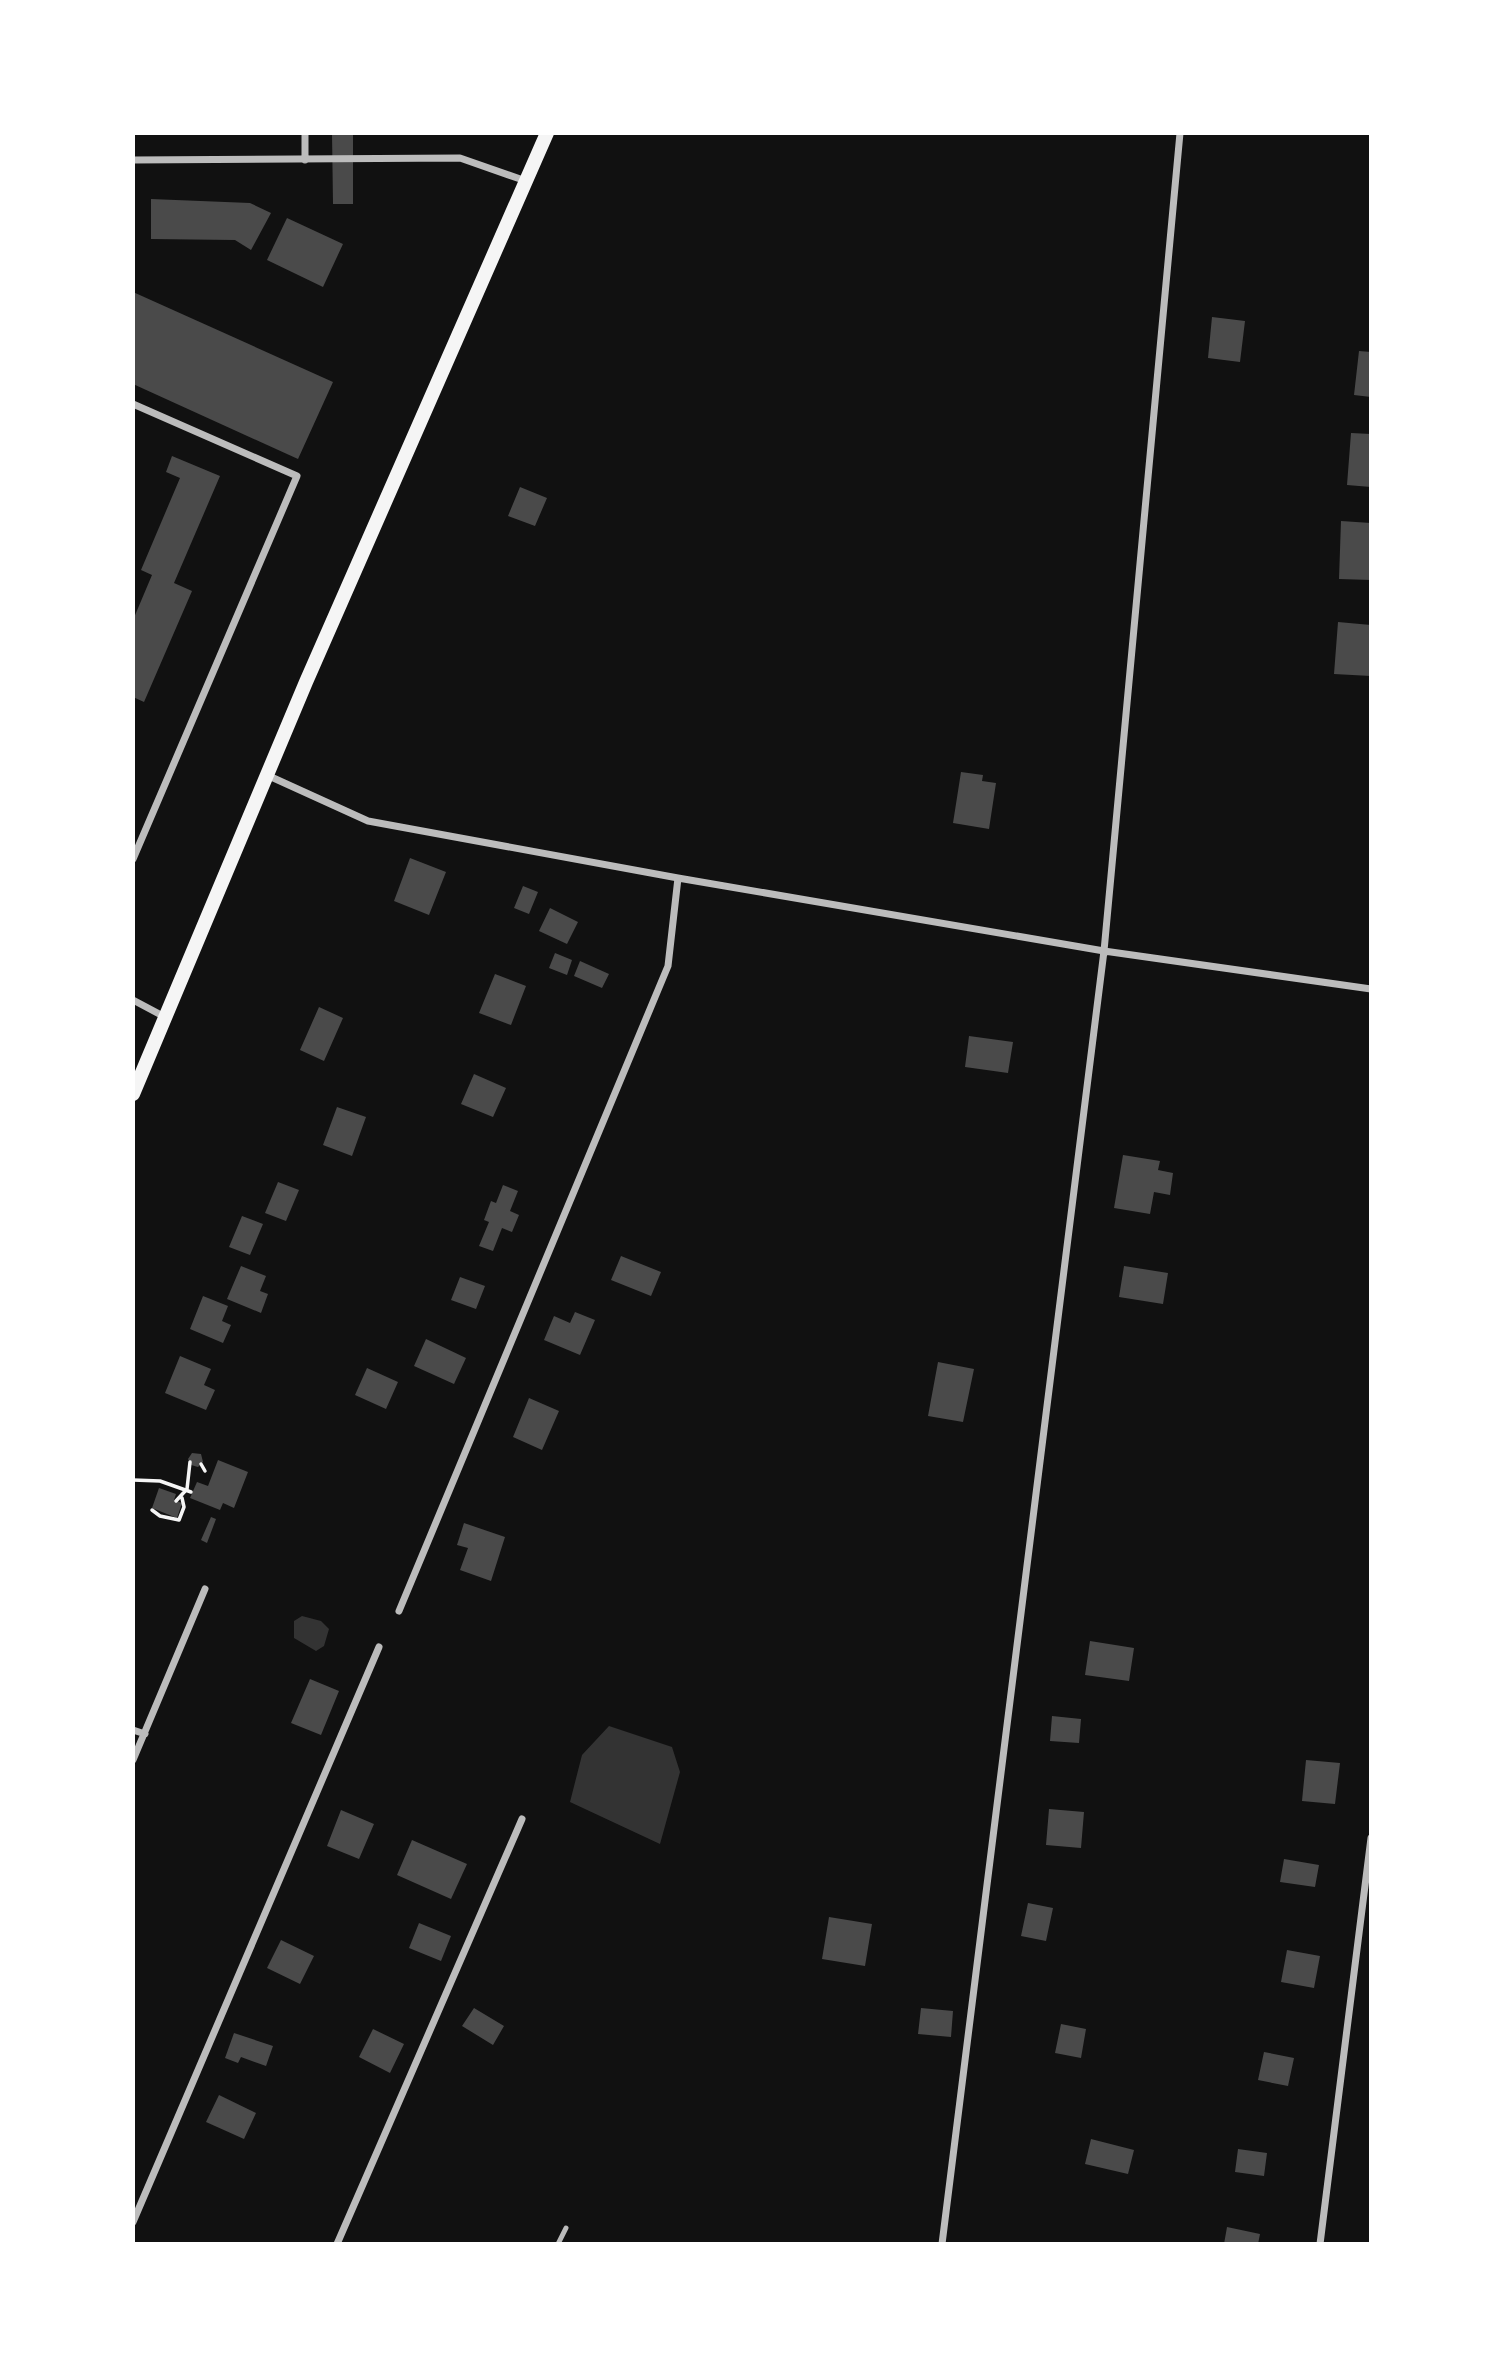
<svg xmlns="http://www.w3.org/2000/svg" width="1504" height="2377" font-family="'IBM Plex Sans',sans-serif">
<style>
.water{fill:#333}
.building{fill:#4a4a4a}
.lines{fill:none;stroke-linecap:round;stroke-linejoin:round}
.path{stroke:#f5f5f5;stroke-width:3.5}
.service{stroke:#bcbcbc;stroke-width:5}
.minor{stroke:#bcbcbc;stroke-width:7}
.secondary{stroke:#f5f5f5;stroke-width:14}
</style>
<rect width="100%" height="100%" fill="#111"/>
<!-- water -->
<path class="water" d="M 302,1616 L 321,1621 L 329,1629 L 324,1646 L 316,1651 L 294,1638 L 294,1621 Z
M 609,1726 L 672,1747 L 680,1772 L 660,1844 L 570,1802 L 582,1755 Z"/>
<!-- building -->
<path class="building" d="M 332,133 L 353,133 L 353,204 L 333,204 Z
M 151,199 L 250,203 L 271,213 L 251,250 L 235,240 L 151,239 Z
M 287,218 L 343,244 L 323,287 L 267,260 Z
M 133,292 L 333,382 L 298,459 L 133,384 Z
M 1212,317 L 1245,321 L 1240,362 L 1208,358 Z
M 1359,351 L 1371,352 L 1371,397 L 1354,395 Z
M 1351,433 L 1371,434 L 1371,487 L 1347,485 Z
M 172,456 L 220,476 L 174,583 L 192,591 L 144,702 L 133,697 L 133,620 L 152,575 L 141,570 L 180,478 L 166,472 Z
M 520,487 L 547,498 L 535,526 L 508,516 Z
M 1341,521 L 1371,523 L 1371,580 L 1339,579 Z
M 1338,622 L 1371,625 L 1371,676 L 1334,674 Z
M 961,772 L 983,775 L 982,781 L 996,783 L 989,829 L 953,823 Z
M 410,858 L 446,872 L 429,915 L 394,901 Z
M 523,886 L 538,892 L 529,914 L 514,908 Z
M 550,908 L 578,922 L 567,944 L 539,931 Z
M 555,953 L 572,960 L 567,975 L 549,968 Z
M 580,961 L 609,974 L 602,988 L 574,976 Z
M 495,974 L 526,986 L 511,1025 L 479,1013 Z
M 319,1007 L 343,1018 L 324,1061 L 300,1050 Z
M 969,1036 L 1013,1042 L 1008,1073 L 965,1067 Z
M 474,1074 L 506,1088 L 493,1117 L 461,1104 Z
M 337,1107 L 366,1117 L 352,1156 L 323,1145 Z
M 1123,1155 L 1160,1161 L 1158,1170 L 1173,1173 L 1170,1195 L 1154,1192 L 1150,1214 L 1114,1208 Z
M 278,1182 L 299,1190 L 286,1221 L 265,1213 Z
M 503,1185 L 518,1191 L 510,1211 L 519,1215 L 512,1232 L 502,1228 L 493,1251 L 479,1246 L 489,1222 L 484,1220 L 491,1201 L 496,1203 Z
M 242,1216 L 263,1224 L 250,1255 L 229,1247 Z
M 621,1256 L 661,1272 L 651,1296 L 611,1280 Z
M 241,1266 L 266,1276 L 260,1291 L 268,1294 L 261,1313 L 227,1299 Z
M 1124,1266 L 1168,1273 L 1163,1304 L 1119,1297 Z
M 460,1277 L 485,1286 L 476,1309 L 451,1300 Z
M 203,1296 L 228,1306 L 222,1321 L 231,1325 L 223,1343 L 190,1329 Z
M 575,1312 L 595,1320 L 580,1355 L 544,1340 L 554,1316 L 570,1323 Z
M 426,1339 L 466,1358 L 454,1384 L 414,1366 Z
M 180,1356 L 211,1369 L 204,1385 L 215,1390 L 206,1410 L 165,1393 Z
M 938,1362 L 974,1369 L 963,1422 L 928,1416 Z
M 367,1368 L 398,1382 L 386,1409 L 355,1395 Z
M 529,1398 L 559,1411 L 542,1450 L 513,1437 Z
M 192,1453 L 201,1454 L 203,1462 L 198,1467 L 191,1465 L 188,1459 Z
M 218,1460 L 248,1472 L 234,1508 L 223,1503 L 220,1510 L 190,1498 L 197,1482 L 208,1486 Z
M 159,1488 L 176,1494 L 174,1500 L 182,1503 L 177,1518 L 152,1508 Z
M 211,1517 L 216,1519 L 207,1543 L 201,1540 Z
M 464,1523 L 505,1537 L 491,1581 L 460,1570 L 468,1548 L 457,1545 Z
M 1090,1641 L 1134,1648 L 1129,1681 L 1085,1675 Z
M 310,1679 L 339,1691 L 321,1735 L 291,1723 Z
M 1052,1716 L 1081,1719 L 1079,1743 L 1050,1741 Z
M 1306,1760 L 1340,1763 L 1335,1804 L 1302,1801 Z
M 1049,1809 L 1084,1812 L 1081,1848 L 1046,1845 Z
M 341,1810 L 374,1824 L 359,1859 L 327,1846 Z
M 412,1840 L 467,1864 L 451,1899 L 397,1875 Z
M 1284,1859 L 1319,1865 L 1315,1887 L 1280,1882 Z
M 1028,1903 L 1053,1908 L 1046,1941 L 1021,1936 Z
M 829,1917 L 872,1924 L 865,1966 L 822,1959 Z
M 419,1923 L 451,1936 L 441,1961 L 409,1948 Z
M 281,1940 L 314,1956 L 300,1984 L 267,1968 Z
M 1287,1950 L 1320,1956 L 1314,1988 L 1281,1982 Z
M 474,2008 L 504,2026 L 493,2045 L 462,2026 Z
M 921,2008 L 953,2011 L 951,2037 L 918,2034 Z
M 1061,2024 L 1086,2029 L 1081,2058 L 1055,2053 Z
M 373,2029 L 404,2044 L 390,2073 L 359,2057 Z
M 234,2033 L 273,2046 L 266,2066 L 241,2057 L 238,2063 L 225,2058 Z
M 1264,2052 L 1294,2058 L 1288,2086 L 1258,2080 Z
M 219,2095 L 256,2113 L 244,2139 L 206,2122 Z
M 1091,2139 L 1134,2150 L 1128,2174 L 1085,2164 Z
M 1238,2149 L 1267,2153 L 1264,2176 L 1235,2172 Z
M 1227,2227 L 1260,2234 L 1258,2244 L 1224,2244 Z"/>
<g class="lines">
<!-- path -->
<path class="path" d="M 201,1464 L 205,1471
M 133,1480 L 160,1481 L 191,1492
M 176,1501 L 187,1489 L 190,1462
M 152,1510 L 160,1516 L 179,1520 L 184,1507 L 182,1498"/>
<!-- service -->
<path class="service" d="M 558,2244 L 566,2228"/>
<!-- minor -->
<path class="minor" d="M 305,133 L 305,160
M 133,160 L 460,158 L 526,181
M 133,404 L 297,476 L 133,859
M 269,776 L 368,821 L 678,878 L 1104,951 L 1371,989
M 133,1000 L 165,1017
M 399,1611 L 668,966 L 678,878
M 133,1730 L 145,1734
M 133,1760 L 205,1589
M 133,2222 L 379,1647
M 337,2244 L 522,1819
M 942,2244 L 1104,951 L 1180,133
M 1320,2244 L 1371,1838"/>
<!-- secondary -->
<path class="secondary" d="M 133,1094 L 306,682 L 547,133"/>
</g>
<!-- border -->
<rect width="1504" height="2377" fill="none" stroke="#ffffff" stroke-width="270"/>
</svg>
